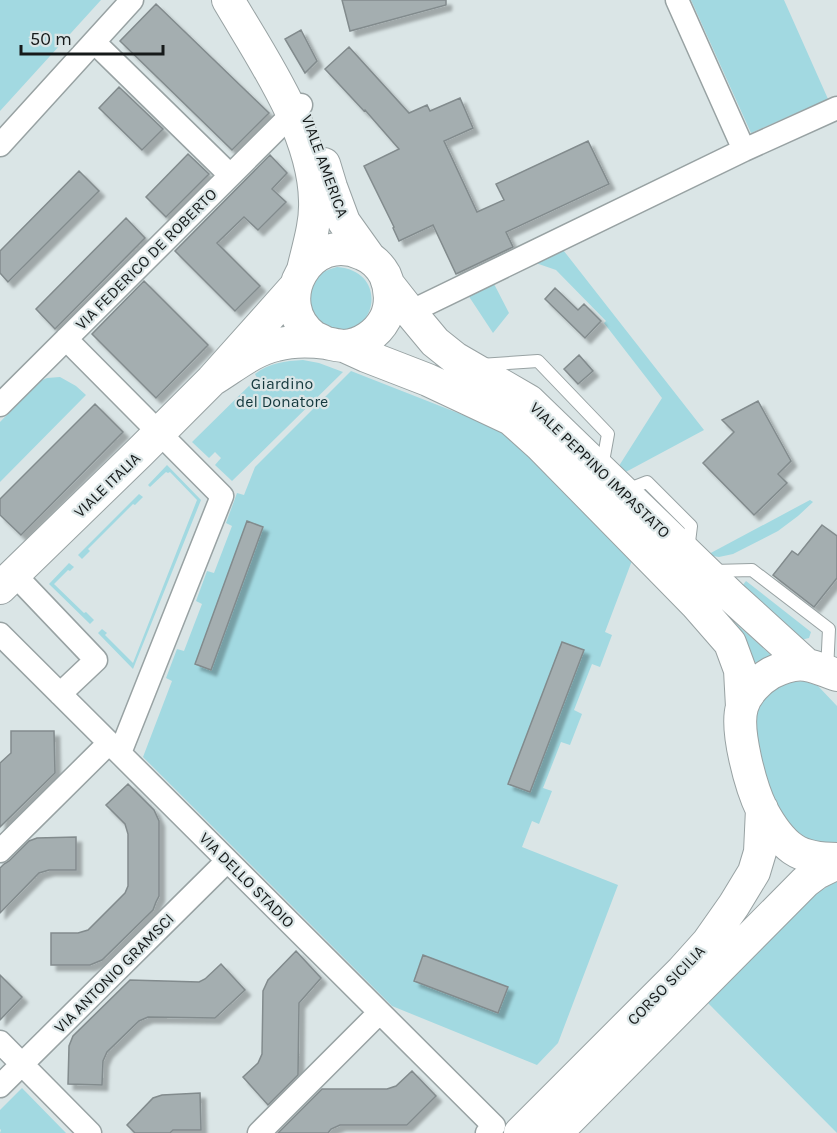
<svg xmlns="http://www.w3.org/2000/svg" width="837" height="1133" font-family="Karla,sans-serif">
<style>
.green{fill:#a2d9e1}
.building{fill:#a4aeb0;stroke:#828b8d;stroke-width:1.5;filter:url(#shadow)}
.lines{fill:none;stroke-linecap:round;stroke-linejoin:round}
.lane-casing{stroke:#98a2a3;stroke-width:14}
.street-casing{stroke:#98a2a3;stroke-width:25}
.secondary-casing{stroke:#98a2a3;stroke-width:34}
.lane{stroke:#fff;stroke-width:12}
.street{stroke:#fff;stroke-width:22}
.secondary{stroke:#fff;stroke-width:32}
.labels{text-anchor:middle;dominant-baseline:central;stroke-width:4.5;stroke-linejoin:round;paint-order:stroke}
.street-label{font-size:16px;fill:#161a1a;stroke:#dae5e6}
.park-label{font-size:16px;fill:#14383d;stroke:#dae5e6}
</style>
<defs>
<filter id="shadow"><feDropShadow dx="5.5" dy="5.5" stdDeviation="1.5" flood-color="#0004"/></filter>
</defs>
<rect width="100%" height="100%" fill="#dae5e6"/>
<!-- green -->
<path class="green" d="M 0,0 L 101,0 L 0,111 Z
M 691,0 L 784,0 L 828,99 L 751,133 Z
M 560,246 L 704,430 L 622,474 L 617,469 L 662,398 L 604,323 L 606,321 L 556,270 L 530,261 Z
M 337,267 C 389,271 377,336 336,331 C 329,330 321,326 316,320 C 311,314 310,301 308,293 C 316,277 318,272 337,267 Z
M 492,280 L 509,313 L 493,333 L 466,292 Z
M 303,360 L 319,363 L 343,372 L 232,481 L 215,465 L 221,458 L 215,452 L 209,458 L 192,442 L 257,378 L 255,374 C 269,363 285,361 303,360 Z
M 351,371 L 509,433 L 633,558 L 605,632 L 612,635 L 600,667 L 592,664 L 574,710 L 582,714 L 570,745 L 561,742 L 543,788 L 552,791 L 539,824 L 532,821 L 522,847 L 618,885 L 558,1043 L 537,1065 L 392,1006 L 143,757 L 172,681 L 166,678 L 177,649 L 184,651 L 202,604 L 196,601 L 207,571 L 214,573 L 232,526 L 226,523 L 237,493 L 244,495 L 255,467 Z
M 60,377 L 76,386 L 86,395 L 0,482 L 0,422 L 40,381 L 47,378 Z
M 167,465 L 201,500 L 133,669 L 98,633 L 102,629 L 107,633 L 105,635 L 133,663 L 197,500 L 170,472 L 168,473 L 166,472 L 150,487 L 148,485 Z
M 139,494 L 143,497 L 135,505 L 133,504 L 88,549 L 90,551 L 82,559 L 78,555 Z
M 810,500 L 813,502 L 798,516 L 778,531 L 733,554 L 719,557 L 707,555 Z
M 69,563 L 74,567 L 70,571 L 68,570 L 54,584 L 84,613 L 86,612 L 94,620 L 90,624 L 49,584 Z
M 746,581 L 811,632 L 809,638 L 801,640 L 742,586 Z
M 712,602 L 772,656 L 754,663 Z
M 804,681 L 818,686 L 837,706 L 837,845 L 826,846 L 800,839 L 774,804 L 753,729 L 755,713 L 763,700 L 770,691 L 780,685 L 793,682 Z
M 837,881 L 837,1133 L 706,1001 L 817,893 Z
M 22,1088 L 66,1133 L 0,1133 L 1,1130 L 0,1129 L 0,1110 Z"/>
<!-- building -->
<path class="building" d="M 342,0 L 446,0 L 446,5 L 350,31 Z
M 156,4 L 269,113 L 232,150 L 120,41 Z
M 301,30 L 317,61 L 305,73 L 285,39 Z
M 349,47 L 409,113 L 427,105 L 430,111 L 460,98 L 473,128 L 444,141 L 477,212 L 504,200 L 496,184 L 588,141 L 609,184 L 506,232 L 513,247 L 456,274 L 433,225 L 399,241 L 393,228 L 394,227 L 364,166 L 399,149 L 365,110 L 364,111 L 325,69 Z
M 119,87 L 163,129 L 142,150 L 99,108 Z
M 188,154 L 209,174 L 166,217 L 146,197 Z
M 270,155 L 287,173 L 272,189 L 286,202 L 258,230 L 244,217 L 217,243 L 260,286 L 235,311 L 175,251 Z
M 79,171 L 99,191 L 8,282 L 0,273 L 0,251 Z
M 126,218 L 145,238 L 55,329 L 36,309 Z
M 144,281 L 208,345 L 156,398 L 92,334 Z
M 555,288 L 578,310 L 584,304 L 601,321 L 585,338 L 545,299 Z
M 579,355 L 593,371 L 578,384 L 564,369 Z
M 758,401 L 791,461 L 778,474 L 787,483 L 754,515 L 703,463 L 734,432 L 722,420 Z
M 95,404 L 123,432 L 21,535 L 0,515 L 0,499 Z
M 247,521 L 263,527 L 211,670 L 195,664 Z
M 822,525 L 837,536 L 837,578 L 814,607 L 773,575 L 792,551 L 798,555 Z
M 562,642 L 584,650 L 530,792 L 508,784 Z
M 11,731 L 54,731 L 55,773 L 0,827 L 0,763 L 11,753 Z
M 128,784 L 154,810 L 159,821 L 159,896 L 156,902 L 153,910 L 102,960 L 90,965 L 51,965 L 51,933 L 78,933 L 88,930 L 125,893 L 128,886 L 128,834 L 125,824 L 106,805 Z
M 76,837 L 76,870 L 49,870 L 39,873 L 0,913 L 0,868 L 4,864 L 9,861 L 29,841 L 37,838 Z
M 296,951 L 321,978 L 299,1003 L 298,1075 L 268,1105 L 243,1077 L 258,1063 L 262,1054 L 263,991 L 268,980 Z
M 423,955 L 508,987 L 498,1013 L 414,981 Z
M 221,964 L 245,990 L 215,1018 L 148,1017 L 139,1021 L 107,1052 L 103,1061 L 102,1085 L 68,1084 L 69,1046 L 73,1036 L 130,980 L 199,982 L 205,979 Z
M 0,975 L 22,997 L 0,1020 Z
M 412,1071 L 436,1096 L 407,1125 L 340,1125 L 331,1129 L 328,1133 L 278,1133 L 322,1089 L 387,1089 L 396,1086 Z
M 200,1093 L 201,1130 L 173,1130 L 170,1133 L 135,1133 L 127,1125 L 153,1098 L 162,1095 Z"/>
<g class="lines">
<!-- lane casing -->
<g class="lane-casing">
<path id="lane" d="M 480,365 L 538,361 L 608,434 L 602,467
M 624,491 L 647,482 L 691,526 L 688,550
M 713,571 L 752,570 L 829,629 L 827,671"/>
</g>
<!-- street casing -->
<g class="street-casing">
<path id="street" d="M 677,0 L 744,150
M 94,42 L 230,175
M 0,145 L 132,0
M 410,312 L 744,150 L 837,108
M 66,339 L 222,496 L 120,753
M 0,405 L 301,105
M 14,574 L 96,660 L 60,694
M 0,634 L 494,1126 L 487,1133
M 0,851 L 109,743
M 0,1042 L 90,1133
M 0,1086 L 227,861
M 259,1133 L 379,1013"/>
</g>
<!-- secondary casing -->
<g class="secondary-casing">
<path id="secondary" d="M 228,0 C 262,58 314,132 315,201 C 316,224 308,248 303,270
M 324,164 L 331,187 L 344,222 L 369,257
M 388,284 L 410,312 L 435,342 L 455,358 L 529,401 L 731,596 L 807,665
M 344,346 L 366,356 L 428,380 L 511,419 L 540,445 L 696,604 L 730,643 L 740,670 L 742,707
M 212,380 C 232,368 253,350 276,345 C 291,341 311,341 326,343 C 332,344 339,346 344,346 C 361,345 377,334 385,319 C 392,306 391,289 385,275 C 380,266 372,258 362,254 C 310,229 268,303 314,337 C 318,339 323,341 326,343
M 0,588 L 140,452 L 212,380 L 295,287
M 837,675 C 827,672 816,666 806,665 C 795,663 781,668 771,673 C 759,680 746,693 742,707 C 735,730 751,788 762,810 C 769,823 780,840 793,849 C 806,858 822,859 837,859
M 520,1133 L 682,971 L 708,942 L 734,905 L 754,872 L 760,852 L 762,809
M 556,1133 L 805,882 L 817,873 L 837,863"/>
</g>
<!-- lane -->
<use href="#lane" class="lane"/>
<!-- street -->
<use href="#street" class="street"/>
<!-- secondary -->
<use href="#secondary" class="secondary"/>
</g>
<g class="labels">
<!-- street labels -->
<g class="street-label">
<text transform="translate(325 166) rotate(70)">VIALE AMERICA</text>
<text transform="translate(146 259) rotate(-45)">VIA FEDERICO DE ROBERTO</text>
<text transform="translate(600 470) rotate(44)">VIALE PEPPINO IMPASTATO</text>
<text transform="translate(107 485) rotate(-44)">VIALE ITALIA</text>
<text transform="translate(247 880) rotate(45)">VIA DELLO STADIO</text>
<text transform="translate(114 973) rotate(-45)">VIA ANTONIO GRAMSCI</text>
<text transform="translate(666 985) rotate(-46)">CORSO SICILIA</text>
</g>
<!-- park labels -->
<g class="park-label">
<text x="282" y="383">Giardino<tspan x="282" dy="18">del Donatore</tspan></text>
</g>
</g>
<!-- scale -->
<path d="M21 45v9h142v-9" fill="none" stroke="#161a1a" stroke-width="3"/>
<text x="30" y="45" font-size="18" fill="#161a1a" stroke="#dae5e6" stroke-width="4.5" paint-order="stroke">50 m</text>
</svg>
